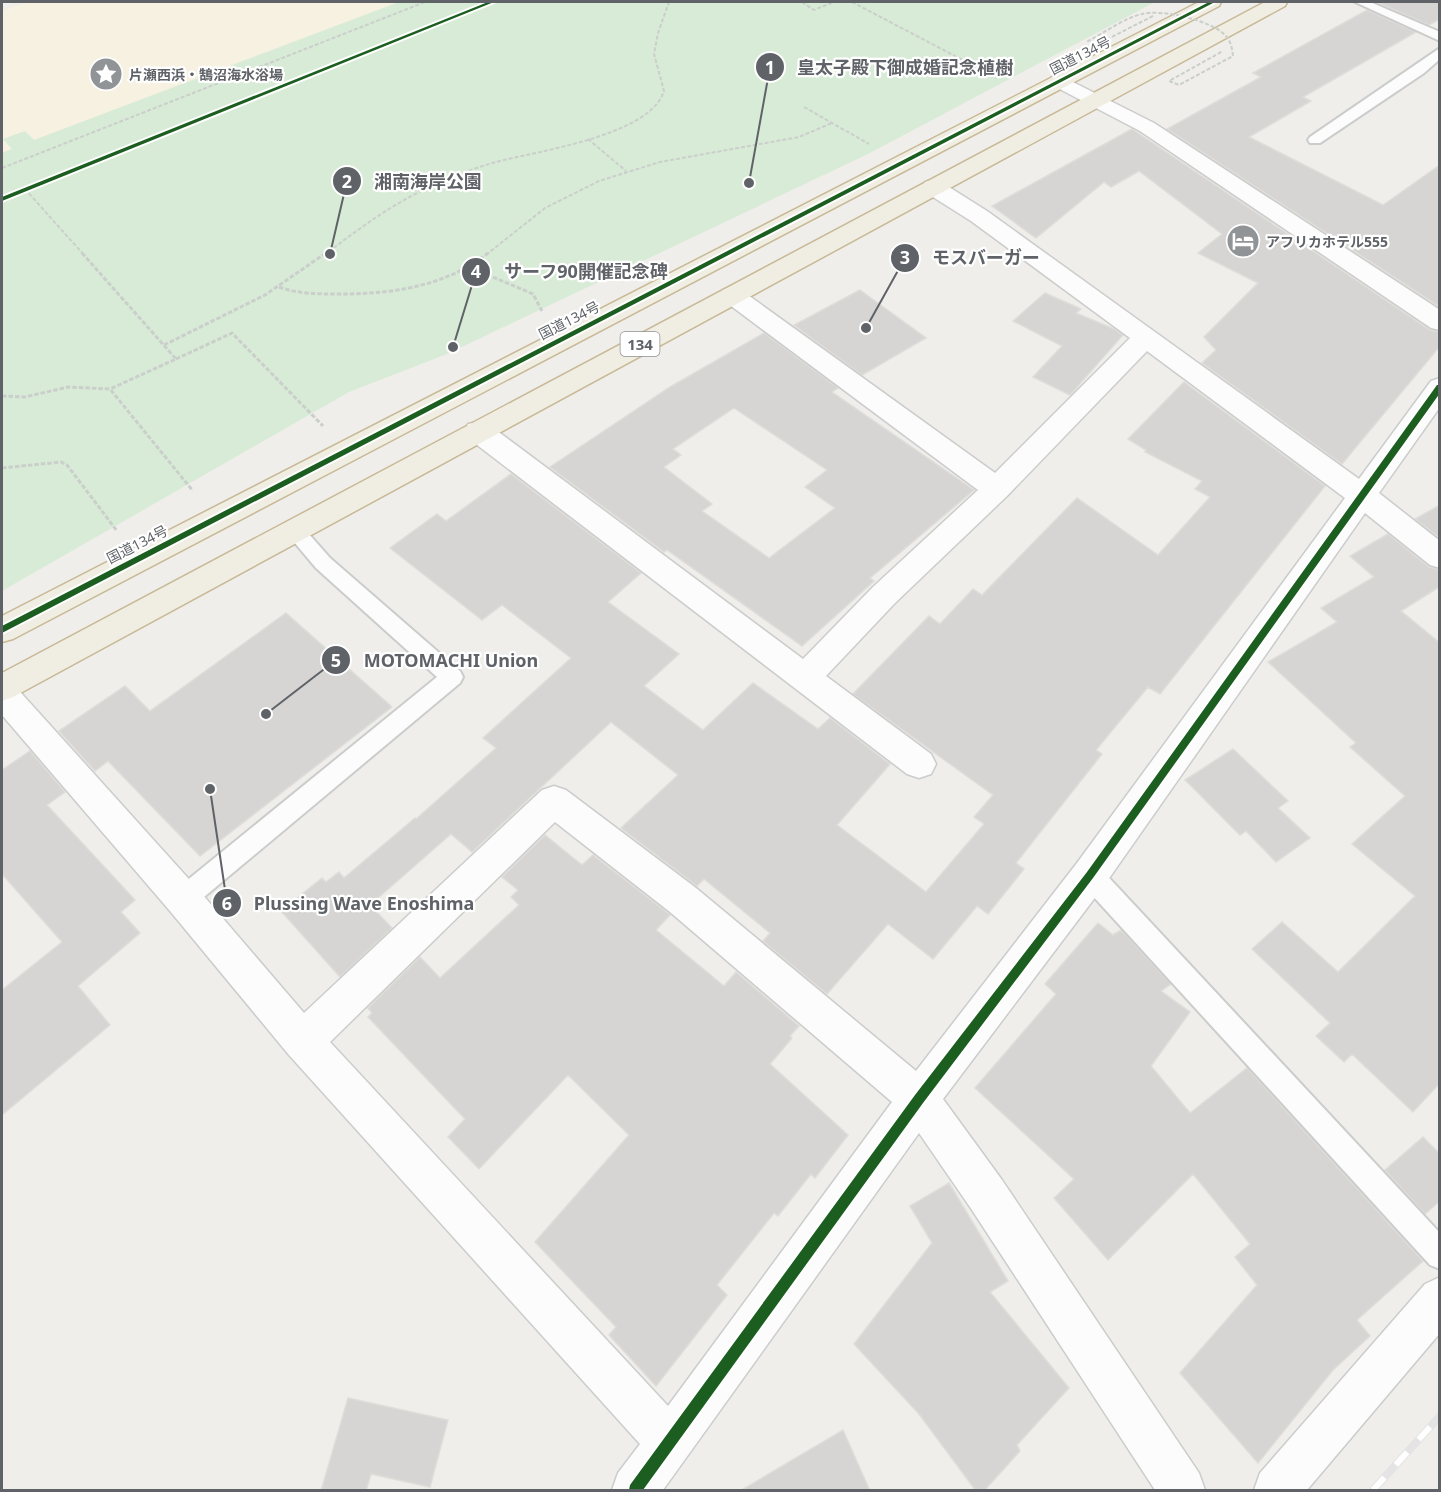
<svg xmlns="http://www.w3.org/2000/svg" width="1441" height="1492" font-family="'Noto Sans','Noto Sans JP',sans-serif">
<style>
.green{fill:#d8ebd6}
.sand{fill:#f6f1e1}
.building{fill:#d6d5d3;stroke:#deddd9;stroke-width:1.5;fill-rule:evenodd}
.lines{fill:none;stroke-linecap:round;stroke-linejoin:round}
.lane-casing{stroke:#cbcccc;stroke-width:4}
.street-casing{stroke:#cbcccc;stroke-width:3}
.highway-casing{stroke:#c8b996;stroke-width:3}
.path-far1{stroke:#cacfcc;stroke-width:2;stroke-dasharray:4 2;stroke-linecap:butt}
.path{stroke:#cacfcc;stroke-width:3;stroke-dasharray:4.5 2;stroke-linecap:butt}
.lane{fill:#fdfcfc;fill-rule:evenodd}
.street{fill:#fdfcfc;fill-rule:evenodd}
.highway{fill:#f0ede3;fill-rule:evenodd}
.rail-casing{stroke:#e4e4e4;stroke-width:8}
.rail{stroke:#fff;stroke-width:6;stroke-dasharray:17;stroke-linecap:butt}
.path-bridge{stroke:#cacfcc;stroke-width:2;stroke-dasharray:4 2;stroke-linecap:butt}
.cycleway-casing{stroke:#fff;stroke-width:4}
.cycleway{fill:#1b5e20;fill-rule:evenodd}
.labels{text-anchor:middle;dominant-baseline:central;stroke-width:4.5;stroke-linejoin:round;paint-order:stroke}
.far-street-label{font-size:14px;fill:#5f6368;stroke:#fff}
.far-poi-label{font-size:14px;font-weight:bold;fill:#5f6368;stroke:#fff;text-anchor:start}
.shield{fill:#fff;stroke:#8f9295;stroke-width:1.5}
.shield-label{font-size:15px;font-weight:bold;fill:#5f6368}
.leader{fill:none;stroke:#5f6368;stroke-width:2}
.callout-dot{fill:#5f6368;stroke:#fff;stroke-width:2}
.mark-label{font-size:18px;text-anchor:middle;font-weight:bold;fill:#fff}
.callout-label{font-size:18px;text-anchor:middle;font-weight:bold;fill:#5f6368;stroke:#fff;stroke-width:4.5;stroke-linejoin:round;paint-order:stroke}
</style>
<rect width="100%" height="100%" fill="#efeeea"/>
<!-- green -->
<path class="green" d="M 26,2 L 1155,2 L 868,154 L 447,354 L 349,392 L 2,591 L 2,11 Z"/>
<!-- sand -->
<path class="sand" d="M 26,2 L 399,2 L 34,140 L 25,131 L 3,139 L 12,149 L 2,153 L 2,11 Z"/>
<!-- building -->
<path class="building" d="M 1383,2 L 1440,2 L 1440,19 L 1429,25 L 1379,3 Z
M 1367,10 L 1416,32 L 1303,97 L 1311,101 L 1249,137 L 1383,205 L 1440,165 L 1440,307 L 1167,129 L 1261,77 L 1253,73 Z
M 1132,129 L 1430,330 L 1440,332 L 1440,346 L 1342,464 L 1202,363 L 1216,350 L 1204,337 L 1258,283 L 1198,253 L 1222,234 L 1139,171 L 1111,187 L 1104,182 L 1036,238 L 992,206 Z
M 860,290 L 926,338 L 862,375 L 794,325 Z
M 1045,293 L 1081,309 L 1076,313 L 1114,329 L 1123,335 L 1070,395 L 1033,377 L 1062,346 L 1013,321 Z
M 764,333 L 838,388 L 832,392 L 974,490 L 870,578 L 874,581 L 802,646 L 667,550 L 664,552 L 550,467 L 670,387 ZM 734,408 L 827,470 L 805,487 L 835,508 L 769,558 L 702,511 L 712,504 L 664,467 L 681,455 L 673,449 Z
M 1184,382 L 1325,486 L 1160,694 L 1148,687 L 1096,750 L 1102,754 L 1016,863 L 1024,869 L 988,914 L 977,906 L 933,959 L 888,924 L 827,994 L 763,941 L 770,933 L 704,879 L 697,886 L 621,828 L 678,775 L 611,722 L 472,852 L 451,834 L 370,905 L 392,928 L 340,977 L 281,911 L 322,878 L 326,882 L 339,872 L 344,878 L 415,818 L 416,819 L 496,748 L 483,738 L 571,658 L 502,605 L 482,620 L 390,548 L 437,514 L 446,521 L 511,474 L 641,573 L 608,602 L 679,654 L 644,686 L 703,730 L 753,683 L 818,729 L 830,718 L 890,764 L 837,825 L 926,892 L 984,824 L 974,817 L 993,795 L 853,694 L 929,616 L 940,624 L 973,589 L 982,595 L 1077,498 L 1158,555 L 1210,497 L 1195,489 L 1202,481 L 1145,452 L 1146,450 L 1128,439 Z
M 1440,505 L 1440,538 L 1415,519 Z
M 1388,534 L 1429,567 L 1439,570 L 1439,587 L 1401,611 L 1440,643 L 1440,1083 L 1413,1112 L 1352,1054 L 1344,1062 L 1316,1036 L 1330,1023 L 1252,949 L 1282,922 L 1338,972 L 1415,896 L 1352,844 L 1405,796 L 1350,747 L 1356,743 L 1268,662 L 1337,622 L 1321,608 L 1374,577 L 1350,556 Z
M 286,613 L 392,707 L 200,856 L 108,761 L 95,771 L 59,731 L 125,686 L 150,711 Z
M 1233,749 L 1288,801 L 1278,808 L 1310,838 L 1276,862 L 1246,831 L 1240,835 L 1185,780 Z
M 30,751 L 65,792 L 47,805 L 135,900 L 121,912 L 140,933 L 78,986 L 110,1025 L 2,1115 L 2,990 L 62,942 L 2,874 L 2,770 Z
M 545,835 L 582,865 L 593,855 L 669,914 L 670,915 L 656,930 L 724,986 L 736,972 L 799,1026 L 790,1036 L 792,1038 L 770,1064 L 848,1135 L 815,1178 L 811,1174 L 778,1216 L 774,1213 L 717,1285 L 727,1295 L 656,1386 L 609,1335 L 616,1327 L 535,1242 L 629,1135 L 568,1075 L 479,1169 L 448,1137 L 465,1119 L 368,1017 L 372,1013 L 368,1008 L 420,957 L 440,978 L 519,905 L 511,897 L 518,890 L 502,877 Z
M 1098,923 L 1113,935 L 1121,930 L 1171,984 L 1161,991 L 1190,1012 L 1151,1066 L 1190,1113 L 1247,1068 L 1423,1261 L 1357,1320 L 1370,1336 L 1333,1370 L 1258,1463 L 1180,1373 L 1257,1285 L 1235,1257 L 1250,1244 L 1193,1174 L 1108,1260 L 1054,1198 L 1074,1179 L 975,1088 L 1056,994 L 1045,984 Z
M 1423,1137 L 1440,1154 L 1440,1201 L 1425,1214 L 1385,1170 Z
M 949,1183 L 1008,1281 L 990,1292 L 1069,1388 L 1017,1445 L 1020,1451 L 984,1491 L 976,1491 L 919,1414 L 854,1344 L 932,1243 L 910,1206 Z
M 348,1398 L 448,1420 L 430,1487 L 371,1474 L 366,1491 L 321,1491 Z
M 843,1430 L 870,1491 L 740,1491 Z"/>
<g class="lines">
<!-- lane casing -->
<g class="lane-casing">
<path id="lane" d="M 1355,2 L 1370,2 L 1440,32 L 1440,41 Z
M 1440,48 L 1440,59 L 1424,73 L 1320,143 L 1310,143 L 1308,140 L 1310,137 Z
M 294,523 L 301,525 L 330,558 L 460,671 L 463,677 L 460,683 L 192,907 L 183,910 L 174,907 L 171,899 L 174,891 L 437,677 L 316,568 L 284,530 L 287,525 Z
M 1090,864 L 1099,867 L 1440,1233 L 1440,1269 L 1430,1265 L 1081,883 L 1078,875 L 1081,867 Z"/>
</g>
<!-- street casing -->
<g class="street-casing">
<path id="street" d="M 1059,75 L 1154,123 L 1440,310 L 1440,330 L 1431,328 L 1140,131 L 1052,85 L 1049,81 L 1052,77 Z
M 933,180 L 941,182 L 987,211 L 1359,479 L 1431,381 L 1440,378 L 1440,407 L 1379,493 L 1440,541 L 1440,568 L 1430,565 L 1365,513 L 1103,887 L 943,1099 L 1002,1180 L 1199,1473 L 1205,1490 L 1155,1490 L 972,1210 L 919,1133 L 663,1490 L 612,1490 L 618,1473 L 640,1444 L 289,1055 L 170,911 L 2,715 L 2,680 L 13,684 L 196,887 L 304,1013 L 542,790 L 554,786 L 566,790 L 696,888 L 916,1071 L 1077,863 L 1345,498 L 1147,351 L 1007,496 L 895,603 L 826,676 L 931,754 L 936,764 L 931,774 L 919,778 L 907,774 L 468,438 L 465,431 L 468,424 L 478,422 L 488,424 L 803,659 L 873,587 L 978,490 L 723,300 L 720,295 L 723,290 L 732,287 L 741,290 L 995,473 L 1130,338 L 971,221 L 925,192 L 922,187 L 925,182 ZM 555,822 L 670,912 L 892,1102 L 668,1406 L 330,1042 Z
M 1440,1277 L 1440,1333 L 1307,1490 L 1254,1490 L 1260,1473 L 1425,1284 Z"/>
</g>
<!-- highway casing -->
<g class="highway-casing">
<path id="highway" d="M 1199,2 L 1221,2 L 1219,6 L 13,639 L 2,642 L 2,616 Z
M 1265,2 L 1287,2 L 1285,6 L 13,697 L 2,701 L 2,673 Z"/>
</g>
<!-- path-far1 -->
<path class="path-far1" d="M 802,2 L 814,10 L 834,2
M 852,2 L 997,78
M 804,107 L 869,144
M 588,139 L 626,171
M 2,168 L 425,2
M 25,189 L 84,255
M 324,255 C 359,229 393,203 432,186 C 453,176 475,168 496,162 C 537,151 650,136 664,91 L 654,54 L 658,33 L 669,2
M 486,255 L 545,208 L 599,181 L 660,162 L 799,137 L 832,123"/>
<!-- path -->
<path class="path" d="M 82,253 L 176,359 L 110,389
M 469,267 L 533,294 L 542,311
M 279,287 C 298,294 318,294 339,294 C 391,294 445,287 488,253
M 164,345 L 265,295 L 326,253
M 176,359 L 232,333 L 323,426
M 2,396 L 25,397 L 68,387 L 110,389 L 193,491
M 2,468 L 61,462 L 67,465 L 117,531"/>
<!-- lane -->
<use href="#lane" class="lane"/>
<!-- street -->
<use href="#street" class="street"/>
<!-- highway -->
<use href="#highway" class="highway"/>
<!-- rail casing -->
<g class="rail-casing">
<path id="rail" d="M 1373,1490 L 1440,1416"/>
</g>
<!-- rail -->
<use href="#rail" class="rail"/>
<!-- path-bridge -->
<path class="path-bridge" d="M 1153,16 L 1096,45 L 1088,41 C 1104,33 1124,18 1142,14 C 1162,9 1210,20 1225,35 C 1231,41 1232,48 1233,56 L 1179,85 L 1169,81 L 1223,51"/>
<!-- cycleway casing -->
<g class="cycleway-casing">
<path id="cycleway" d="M 488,2 L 494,2 L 2,201 L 2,197 Z
M 1209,2 L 1215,2 L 2,633 L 2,626 Z
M 1437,385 L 1440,385 L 1440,393 L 1093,878 L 923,1103 L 643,1490 L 629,1490 L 630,1485 L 915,1095 L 1087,872 Z"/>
</g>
<!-- cycleway -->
<use href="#cycleway" class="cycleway"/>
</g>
<!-- icons -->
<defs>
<g id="sight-disc" transform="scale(1.725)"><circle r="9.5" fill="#919496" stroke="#fff"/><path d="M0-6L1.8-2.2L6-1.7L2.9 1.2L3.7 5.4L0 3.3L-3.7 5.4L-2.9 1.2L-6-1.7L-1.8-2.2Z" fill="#fff"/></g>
<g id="hotel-disc" transform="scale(1.725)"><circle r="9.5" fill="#919496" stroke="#fff"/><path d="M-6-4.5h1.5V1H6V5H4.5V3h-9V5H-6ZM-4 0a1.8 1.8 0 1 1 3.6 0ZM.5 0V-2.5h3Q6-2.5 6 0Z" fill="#fff"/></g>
</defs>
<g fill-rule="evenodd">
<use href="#sight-disc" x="106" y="74"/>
<use href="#hotel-disc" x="1243" y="241"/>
</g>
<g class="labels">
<!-- far-street labels -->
<g class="far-street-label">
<text transform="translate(1080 55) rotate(-27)">国道134号</text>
<text transform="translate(569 320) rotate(-27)">国道134号</text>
<text transform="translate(137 544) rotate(-27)">国道134号</text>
</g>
<!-- far-poi labels -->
<g class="far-poi-label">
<text x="129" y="74">片瀬西浜・鵠沼海水浴場</text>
<text x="1266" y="241">アフリカホテル555</text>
</g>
<!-- shield labels -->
<rect class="shield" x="620.5" y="332" width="39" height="24" rx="4.5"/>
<g class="shield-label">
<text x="640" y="344">134</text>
</g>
</g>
<!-- callouts -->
<path class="leader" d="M749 183L770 67M330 254L347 181M866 328L905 258M453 347L476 272M266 714L336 660M210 789L227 903"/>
<g class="callout-dot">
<circle cx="749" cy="183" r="6"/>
<circle cx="330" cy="254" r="6"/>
<circle cx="866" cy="328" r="6"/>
<circle cx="453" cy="347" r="6"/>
<circle cx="266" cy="714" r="6"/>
<circle cx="210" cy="789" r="6"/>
<circle cx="770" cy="67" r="15"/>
<circle cx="347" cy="181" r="15"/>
<circle cx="905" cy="258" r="15"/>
<circle cx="476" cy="272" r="15"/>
<circle cx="336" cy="660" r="15"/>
<circle cx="227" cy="903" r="15"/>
</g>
<g class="mark-label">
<text x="770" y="74">1</text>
<text x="347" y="188">2</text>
<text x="905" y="264">3</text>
<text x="476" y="278">4</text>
<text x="336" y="667">5</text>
<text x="227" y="910">6</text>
</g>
<g class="callout-label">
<text x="905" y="74">皇太子殿下御成婚記念植樹</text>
<text x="428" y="188">湘南海岸公園</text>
<text x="986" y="264">モスバーガー</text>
<text x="586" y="278">サーフ90開催記念碑</text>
<text x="451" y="667">MOTOMACHI Union</text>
<text x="364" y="910">Plussing Wave Enoshima</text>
</g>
<!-- border -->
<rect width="1441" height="1492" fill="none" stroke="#5f6368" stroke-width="6"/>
</svg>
